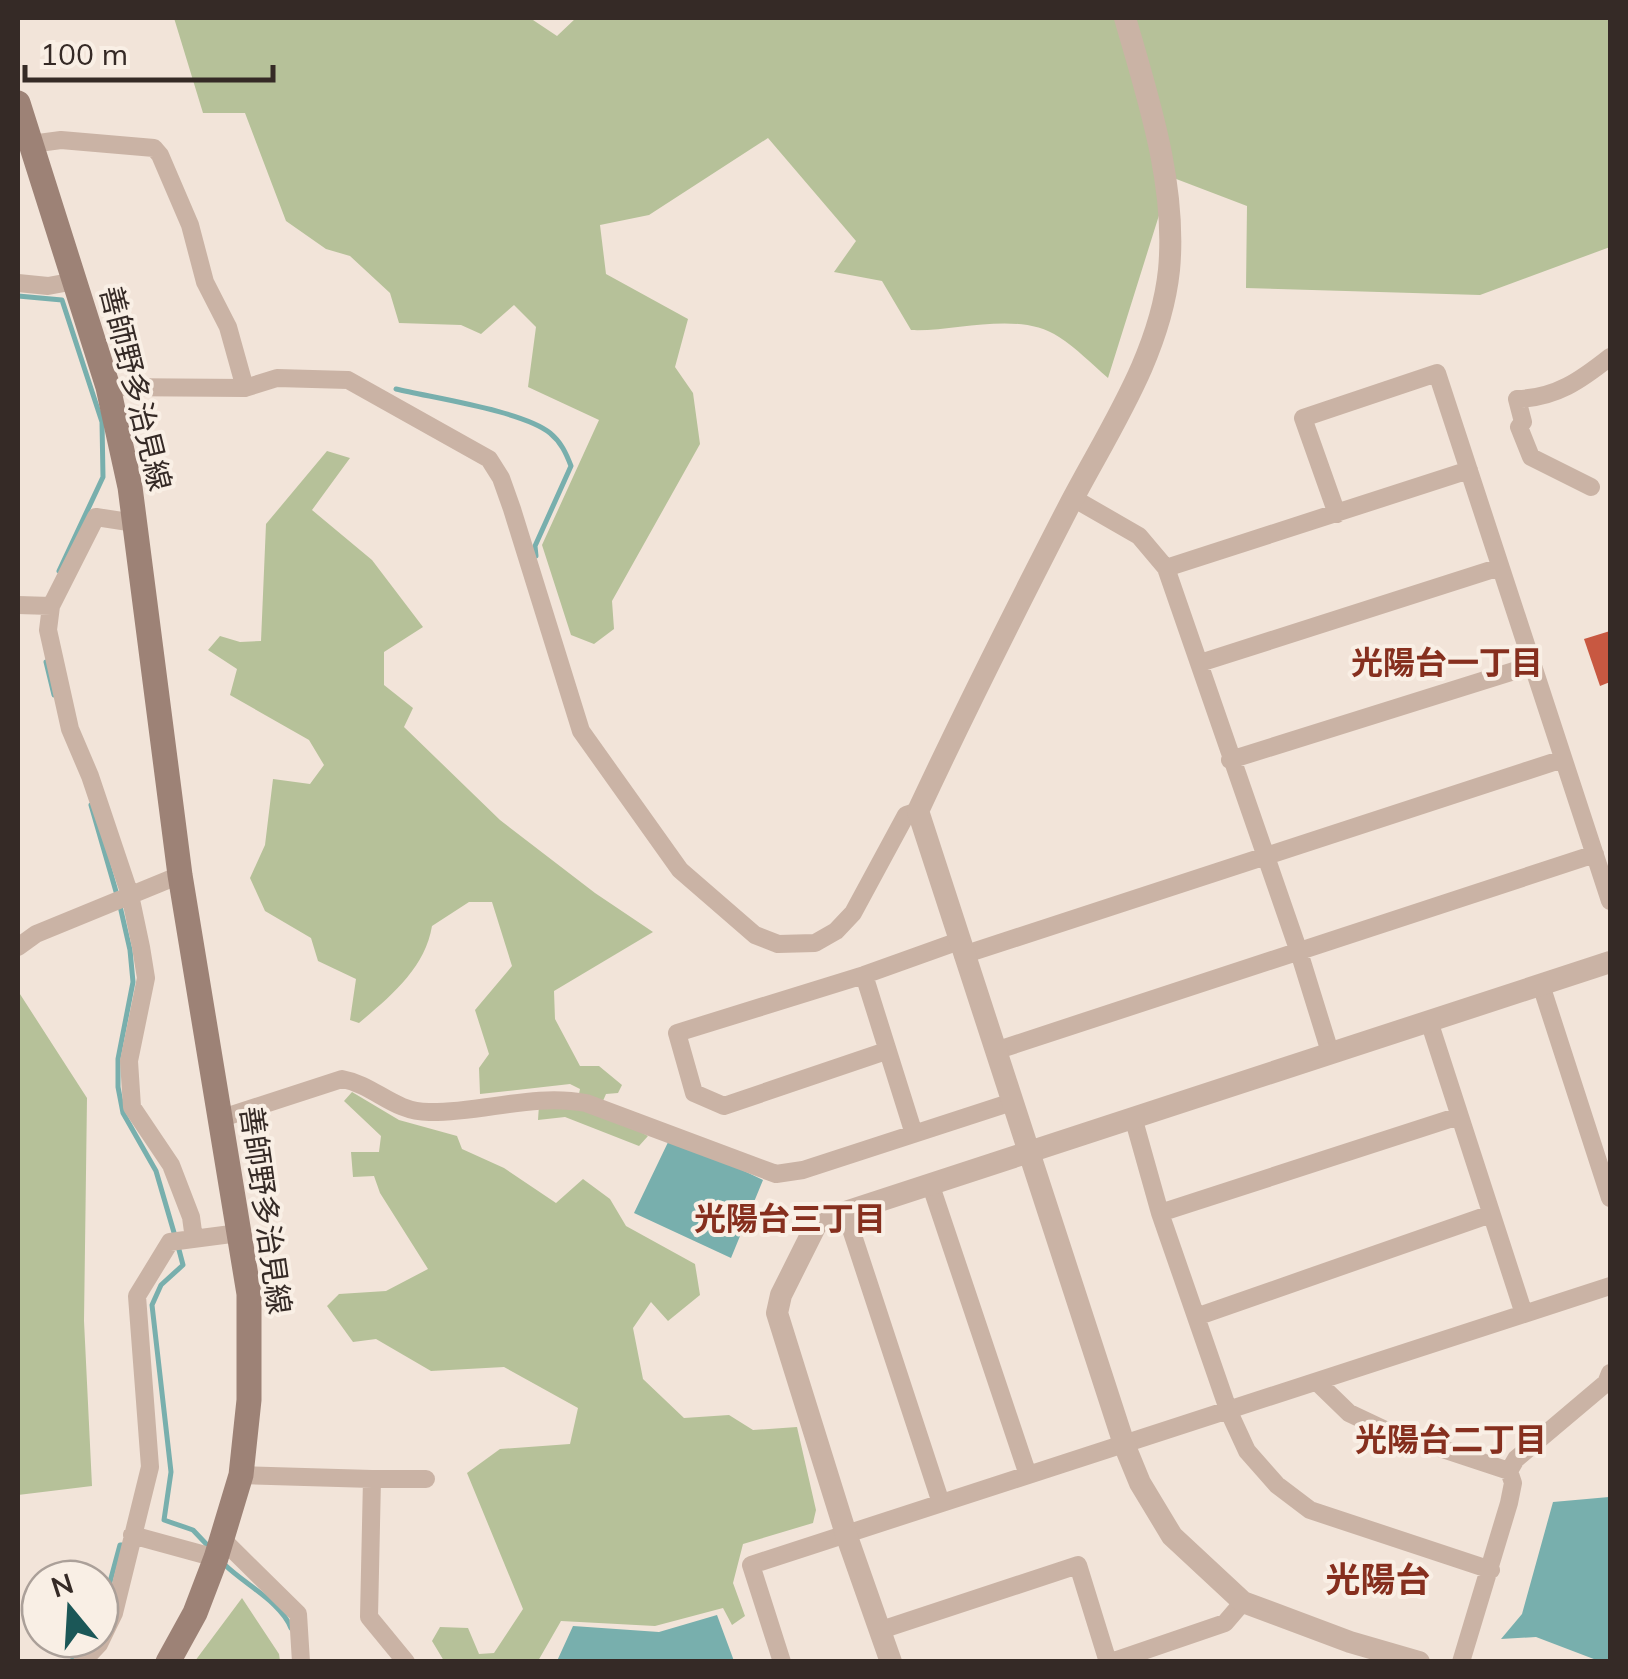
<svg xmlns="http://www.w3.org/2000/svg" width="1628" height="1679" font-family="Mulish,'Noto Sans JP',sans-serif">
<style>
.green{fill:#b6c199}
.water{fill:#78afad}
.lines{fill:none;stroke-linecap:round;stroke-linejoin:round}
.stream{stroke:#78afad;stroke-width:5}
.building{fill:#c85841}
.minor{stroke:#cab3a5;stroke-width:18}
.tertiary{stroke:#cab3a5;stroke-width:22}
.secondary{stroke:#9d8276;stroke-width:25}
.labels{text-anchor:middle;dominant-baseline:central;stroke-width:8;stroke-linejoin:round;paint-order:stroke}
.street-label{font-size:30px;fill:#352a26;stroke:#f9efe5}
.neighbourhood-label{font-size:32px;font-weight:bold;fill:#862f1e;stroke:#f9efe5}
.quarter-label{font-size:35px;font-weight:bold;fill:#862f1e;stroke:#f9efe5}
</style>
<rect width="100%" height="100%" fill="#f2e4d9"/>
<!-- green -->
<path class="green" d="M 174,18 L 530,18 L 557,36 L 576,18 L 1610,18 L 1610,247 L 1480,295 L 1246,288 L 1247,206 L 1171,177 L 1108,378 C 1092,364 1076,348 1059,337 C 1018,310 957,332 911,330 L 882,281 L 834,272 L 856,241 L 768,138 L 649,215 L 600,225 L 606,274 L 688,319 L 675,367 L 693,393 L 700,444 L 612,601 L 614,629 L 594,644 L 571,635 L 542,545 L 599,420 L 528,387 L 536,327 L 514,305 L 481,334 L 461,325 L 399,323 L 390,293 L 350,256 L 326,249 L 286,221 L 245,113 L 203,113 Z
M 327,451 L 350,458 L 312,510 L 372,560 L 423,627 L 384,652 L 384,685 L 413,708 L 404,727 L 500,820 L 595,893 L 653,932 L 554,991 L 555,1019 L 580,1066 L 599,1066 L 622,1085 L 618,1093 L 606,1094 L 599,1110 L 648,1136 L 639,1146 L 565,1117 L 538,1120 L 539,1105 L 577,1104 L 580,1089 L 570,1084 L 480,1094 L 479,1068 L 489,1054 L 475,1010 L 512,966 L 492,902 L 469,902 L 432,926 C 425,968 391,996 359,1023 L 350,1020 L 356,979 L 318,961 L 311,938 L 265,911 L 250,878 L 265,845 L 273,779 L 310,784 L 324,765 L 309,740 L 230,695 L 237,669 L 208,650 L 220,636 L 240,642 L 261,641 L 266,524 Z
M 18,991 L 87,1098 L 84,1321 L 92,1486 L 18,1495 Z
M 352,1092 L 399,1120 L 457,1136 L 462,1149 L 504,1168 L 556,1203 L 583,1179 L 610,1199 L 626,1226 L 695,1264 L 700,1295 L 668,1321 L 651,1302 L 633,1328 L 643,1379 L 684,1418 L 729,1415 L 753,1430 L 797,1427 L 816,1510 L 813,1523 L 743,1544 L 733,1583 L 745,1616 L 732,1625 L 723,1608 L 655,1626 L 561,1621 L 538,1661 L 444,1661 L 432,1641 L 440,1627 L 468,1628 L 479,1654 L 494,1653 L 523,1609 L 467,1473 L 500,1449 L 570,1444 L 578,1408 L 504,1367 L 431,1371 L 376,1339 L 353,1342 L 327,1306 L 339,1294 L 386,1291 L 428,1269 L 380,1193 L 374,1176 L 353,1177 L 351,1152 L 379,1152 L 381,1136 L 344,1101 Z
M 242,1598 L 279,1654 L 280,1661 L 195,1661 Z"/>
<!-- water -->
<path class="water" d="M 671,1136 L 763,1180 L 731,1258 L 634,1213 Z
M 1609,1497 L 1610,1661 L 1599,1661 L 1536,1637 L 1501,1639 L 1522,1614 L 1553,1502 Z
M 717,1615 L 734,1661 L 557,1661 L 573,1626 L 659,1632 Z"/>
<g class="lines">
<!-- stream -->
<path class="stream" d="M 18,296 L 62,300 L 102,422 L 103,477 L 59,571
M 396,389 C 433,398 523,411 550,433 C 561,442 566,453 571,466 L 535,546 L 536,556 L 531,557
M 46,662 L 54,695
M 91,805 L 117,895
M 120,906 L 130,950 L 133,982 L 118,1059 L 118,1087 L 123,1113 L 156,1171 L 175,1236
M 178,1246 L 183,1265 L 161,1285 L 152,1305 L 171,1472 L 164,1520 L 193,1530 L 210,1548
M 224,1564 C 244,1584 281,1602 291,1628
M 100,1619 L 120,1545 L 125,1545
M 71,1662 L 86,1639"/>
</g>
<!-- building -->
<path class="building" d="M 1610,631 L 1610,682 L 1600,686 L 1584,639 Z"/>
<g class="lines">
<!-- minor -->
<path class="minor" d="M 31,144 L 61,140 L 154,148 L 160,155 L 190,225 L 205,282 L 228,327 L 245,388
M 18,283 L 48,286 L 75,281
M 108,387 L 245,388 L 277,378 L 348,380 L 489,459 L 501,478 L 512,509 L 581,731 L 680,870 L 755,935 L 778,944 L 815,943 L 836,931 L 853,913 L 906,815 L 918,811
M 1591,487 L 1531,457 L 1519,427 L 1523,422 L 1517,399 C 1556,398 1581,380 1610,357
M 1073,498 L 1139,536 L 1166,568 L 1299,952 L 1330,1052
M 1337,514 L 1303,418 L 1437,373 L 1610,901
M 135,523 L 96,517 L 51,606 L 48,630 L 70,729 L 90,776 L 130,895 L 141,947 L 146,978 L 129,1061 L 132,1107 L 171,1165 L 191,1217 L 194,1239
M 1166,568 L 1469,470
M 18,605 L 51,606
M 1200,663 L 1500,567
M 1230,760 L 1533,665
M 18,947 L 36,934 L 180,875
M 963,955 L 1563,759
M 864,975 L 914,1134
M 1541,985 L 1610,1198
M 1429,1021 L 1524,1314
M 886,1051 L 724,1106 L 694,1093 L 677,1033 L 864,975 L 959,941
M 995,1051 L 1595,854
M 1133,1117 L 1160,1213 L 1229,1412 L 1247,1451 L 1277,1485 L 1310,1510 L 1491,1570
M 222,1118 L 342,1079 C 375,1085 393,1112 429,1112 C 482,1113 533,1093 586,1103 L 776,1174 L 803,1170 L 1012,1102
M 930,1183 L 1028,1475
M 845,1211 L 941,1503
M 1160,1213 L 1459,1116
M 1196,1317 L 1491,1214
M 1317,1382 L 1349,1413 L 1385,1430 L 1509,1471
M 241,1475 L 372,1479 L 369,1617 L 406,1662
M 372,1479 L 426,1479
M 132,1535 L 216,1558
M 222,1539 L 298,1614 L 301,1662
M 881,1630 L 1078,1565 L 1108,1662
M 82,1662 L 99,1644 L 114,1613 L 150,1467 L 137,1296 L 170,1242 L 239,1233
M 782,1662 L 751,1565 L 1610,1286
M 1111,1662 L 1225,1623 L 1243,1602
M 1461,1662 L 1509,1503 L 1513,1483 L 1509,1471 L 1516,1459 L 1606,1383 L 1610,1373"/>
<!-- tertiary -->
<path class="tertiary" d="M 1125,18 C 1148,98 1177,185 1169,270 C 1160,356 1108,431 1069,506 C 1017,607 966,708 918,811 L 1124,1444 L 1140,1483 L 1172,1536 L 1243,1602 L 1350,1642 L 1419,1662
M 891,1662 L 846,1534 L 777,1313 L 781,1295 L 818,1221 L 1610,962"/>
<!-- secondary -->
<path class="secondary" d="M 18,103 L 108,387 L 130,487 L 180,875 L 249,1294 L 249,1400 L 241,1475 L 216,1558 L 195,1613 L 168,1662"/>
</g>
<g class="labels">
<!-- street labels -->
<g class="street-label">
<text transform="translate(136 388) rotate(76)">善師野多治見線</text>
<text transform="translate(266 1210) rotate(82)">善師野多治見線</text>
</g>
<!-- neighbourhood labels -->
<g class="neighbourhood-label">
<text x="1447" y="662">光陽台一丁目</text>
<text x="790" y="1218">光陽台三丁目</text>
<text x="1451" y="1439">光陽台二丁目</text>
</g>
<!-- quarter labels -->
<g class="quarter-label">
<text x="1378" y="1579">光陽台</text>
</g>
</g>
<!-- border -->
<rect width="1628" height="1679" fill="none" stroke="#352a26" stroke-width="40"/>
<!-- north arrow -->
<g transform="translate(70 1609) rotate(342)"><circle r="48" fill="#f9efe5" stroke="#aba099" stroke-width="2.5"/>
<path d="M0-8L18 38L0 25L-18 38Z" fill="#1b5757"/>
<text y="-15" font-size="28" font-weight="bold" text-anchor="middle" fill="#352a26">N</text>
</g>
<!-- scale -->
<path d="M25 65v15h248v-15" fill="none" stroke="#352a26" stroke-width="5"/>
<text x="40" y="65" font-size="30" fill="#352a26" stroke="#f9efe5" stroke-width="8" paint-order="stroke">100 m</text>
</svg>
